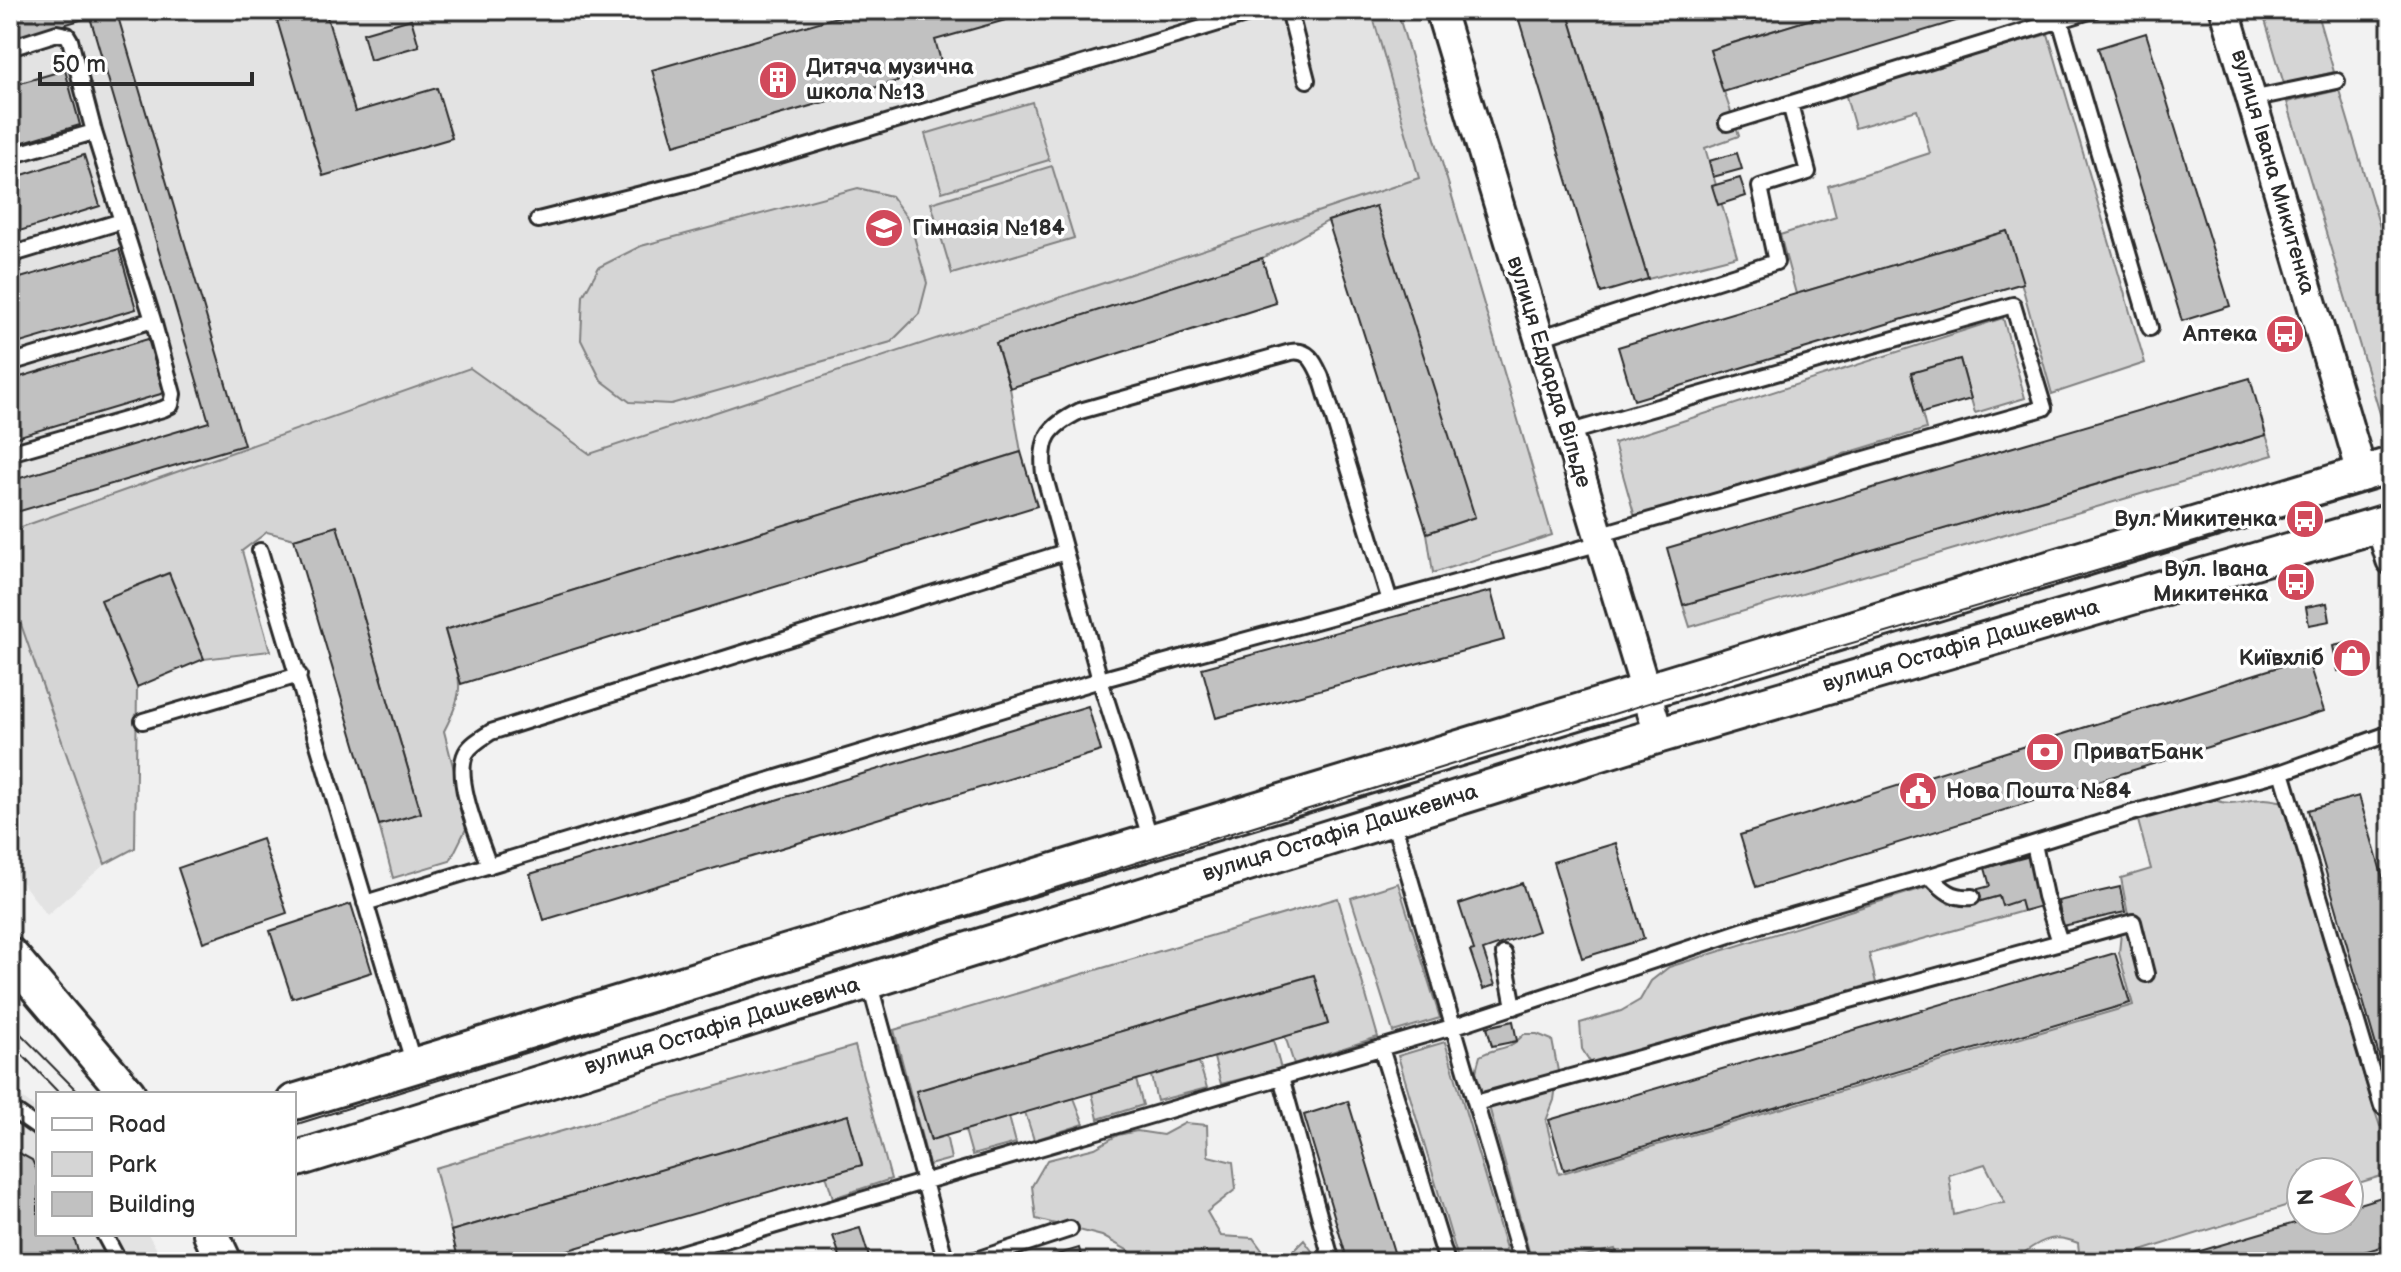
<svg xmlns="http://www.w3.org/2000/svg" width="2401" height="1272" font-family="'Balsamiq Sans',sans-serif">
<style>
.built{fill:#e3e3e3}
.green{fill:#d5d5d5;stroke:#808080;stroke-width:2;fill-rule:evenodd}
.building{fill:#c1c1c1;stroke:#2b2b2b;stroke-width:2}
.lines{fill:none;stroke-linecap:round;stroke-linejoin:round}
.service-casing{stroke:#2b2b2b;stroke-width:20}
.minor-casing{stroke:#2b2b2b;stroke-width:34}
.tertiary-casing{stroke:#2b2b2b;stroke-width:40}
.service{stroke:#fff;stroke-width:14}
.minor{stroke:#fff;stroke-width:28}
.tertiary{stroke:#fff;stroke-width:34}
.tram{stroke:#2b2b2b;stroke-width:2}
.labels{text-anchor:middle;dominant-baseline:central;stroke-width:7;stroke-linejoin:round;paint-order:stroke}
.poi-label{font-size:22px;font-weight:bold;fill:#2b2b2b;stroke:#fff;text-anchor:start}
.street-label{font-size:22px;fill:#2b2b2b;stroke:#fff}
</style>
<rect width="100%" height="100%" fill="#f2f2f2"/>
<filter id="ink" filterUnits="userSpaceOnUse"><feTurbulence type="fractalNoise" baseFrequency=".0125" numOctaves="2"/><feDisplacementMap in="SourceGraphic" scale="16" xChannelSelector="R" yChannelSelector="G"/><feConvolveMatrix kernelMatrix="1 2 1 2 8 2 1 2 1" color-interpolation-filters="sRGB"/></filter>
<g filter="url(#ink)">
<!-- built -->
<path class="built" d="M 10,10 L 1371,10 L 1420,178 L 1117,278 L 604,460 L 590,454 L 470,368 L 10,531 Z
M 10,593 L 105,864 L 47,915 L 10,867 Z
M 10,1089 L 38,1110 L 38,1234 L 148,1234 L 164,1262 L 10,1262 Z"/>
<!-- green -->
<path class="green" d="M 1371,10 L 1397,10 L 1552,535 L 1433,573 L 1427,533 L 1474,517 L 1375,206 L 1328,221 L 1262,258 L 996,343 L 1010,388 L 1021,452 L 445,630 C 457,679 470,681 444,731 L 468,825 L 450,861 L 393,878 L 379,825 L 421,813 L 337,527 L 294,539 L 267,532 L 242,551 L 270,651 L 204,659 L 168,573 L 102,600 L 137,687 L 135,848 L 105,864 L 10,593 L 10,531 L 470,368 L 590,454 L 1419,178 Z
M 1567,10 L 1841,10 L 1710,50 L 1739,136 L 1705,148 L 1737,256 L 1648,279 Z
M 2262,10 L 2316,10 L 2334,72 L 2284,84 Z
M 2048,34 L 2145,363 L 2052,394 L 2007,231 L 1796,294 L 1780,235 L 1836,217 L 1828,186 L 1930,153 L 1917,110 L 1855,128 L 1845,93 Z
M 2339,90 L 2391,264 L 2391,425 L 2384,427 L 2287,102 Z
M 1032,102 L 1049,160 L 942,192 L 925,134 Z
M 1052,166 L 1074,238 L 952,274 L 931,203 Z
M 858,188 L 891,196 L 910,222 L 927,283 L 919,314 L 891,342 L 671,404 L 630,402 L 601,380 L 581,340 L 583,296 L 599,267 L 641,246 Z
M 2003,318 L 2025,398 L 1975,413 L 1960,359 L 1912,373 L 1926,429 L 1635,517 L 1614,443 Z
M 2266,435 L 2273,455 L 1690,627 L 1683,605 Z
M 2207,797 C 2234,809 2240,799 2265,799 C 2271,799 2278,801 2285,802 L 2370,1097 L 2380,1126 L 2391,1123 L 2391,1173 L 2349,1186 L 2349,1172 L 2301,1172 L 2301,1201 L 2106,1262 L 2080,1262 L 2078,1243 C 2056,1234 2044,1238 2025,1252 L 2031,1262 L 1620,1262 L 1615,1249 L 1566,1260 L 1566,1262 L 1532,1262 L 1490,1110 C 1473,1087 1472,1083 1480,1056 C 1499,1045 1507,1053 1524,1034 L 1537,1034 L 1552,1040 L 1558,1071 L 1554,1100 L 1546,1121 L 1559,1174 L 2133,1005 L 2119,953 L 2121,933 L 2128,915 L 2121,878 L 2151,869 L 2137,817 ZM 1985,1164 L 2005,1203 L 1993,1204 L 1954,1215 L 1949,1175 Z
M 1398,883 L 1440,1018 L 1393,1032 L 1351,898 Z
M 1930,886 L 1949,904 L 1974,903 L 1999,896 L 2002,905 L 2020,900 L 2023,911 L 1869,954 L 1876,983 L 1592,1065 L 1582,1049 L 1580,1023 L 1621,1011 L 1640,1000 L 1651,981 L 1669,967 Z
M 1338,898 L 1378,1037 L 1294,1064 L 1285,1036 L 1328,1024 L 1313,975 L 917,1091 L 930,1139 L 946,1135 L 951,1159 L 929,1165 L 894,1030 Z
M 1273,1040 L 1281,1069 L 1221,1084 L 1214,1058 Z
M 1445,1042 L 1510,1262 L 1459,1262 L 1398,1056 Z
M 855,1046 L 891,1179 L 833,1198 L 826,1175 L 862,1164 L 847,1116 L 451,1231 L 435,1168 Z
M 1199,1062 L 1207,1088 L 1157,1101 L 1151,1076 Z
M 1136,1080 L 1143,1105 L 1098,1119 L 1092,1093 Z
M 1074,1098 L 1084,1124 L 1034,1140 L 1025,1112 Z
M 1009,1117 L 1016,1143 L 972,1155 L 965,1130 Z
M 1185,1123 L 1207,1125 L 1208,1156 L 1233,1162 L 1236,1189 L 1207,1212 L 1221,1236 L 1253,1238 L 1270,1261 L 1285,1259 L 1304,1240 L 1320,1262 L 1149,1262 L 1102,1236 L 1036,1219 L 1032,1186 L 1047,1160 L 1095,1148 L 1118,1135 L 1137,1131 L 1163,1135 Z"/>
<!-- building -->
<path class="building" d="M 10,10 L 116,10 L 244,445 L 10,514 L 10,481 L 209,422 L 90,17 L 10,41 Z
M 274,10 L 325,10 L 355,112 L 437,88 L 452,138 L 323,176 Z
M 861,10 L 916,10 L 917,12 L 925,10 L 1029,10 L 1030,13 L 935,40 L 943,68 L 674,145 L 652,70 Z
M 1516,10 L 1567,10 L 1648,279 L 1601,293 Z
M 1841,10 L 1992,10 L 1723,92 L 1710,50 Z
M 411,19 L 419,46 L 370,60 L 363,33 Z
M 2146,33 L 2230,306 L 2182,321 L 2098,48 Z
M 65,70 L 80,125 L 10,146 L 10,86 Z
M 1737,153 L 1742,169 L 1713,177 L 1709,161 Z
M 84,155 L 100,206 L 10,234 L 10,179 Z
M 1740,178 L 1746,196 L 1718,205 L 1712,186 Z
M 1376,206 L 1475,517 L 1427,533 L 1328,221 Z
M 2007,231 L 2023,283 L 1634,400 L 1618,347 Z
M 119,249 L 136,309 L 10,346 L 10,281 Z
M 1262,258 L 1276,303 L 1010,388 L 996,343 Z
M 148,339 L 164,393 L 10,439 L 10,380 Z
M 1960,359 L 1971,399 L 1922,413 L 1911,373 Z
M 2250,378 L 2266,435 L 1683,605 L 1667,548 Z
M 1021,452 L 1037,506 L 461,684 L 445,630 Z
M 337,526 L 421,813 L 379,825 L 294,539 Z
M 169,573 L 204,659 L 137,687 L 101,600 Z
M 1491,591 L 1504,640 L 1216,718 L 1202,668 Z
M 2327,603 L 2330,621 L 2309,625 L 2306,607 Z
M 2356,641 L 2362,666 L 2338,671 L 2333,646 Z
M 2307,658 L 2324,711 L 1756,887 L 1740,835 Z
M 1088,706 L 1101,751 L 544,920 L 530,874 Z
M 2359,796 L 2391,906 L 2390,1094 L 2308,810 Z
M 262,839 L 287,913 L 203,942 L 178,868 Z
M 1616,843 L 1644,939 L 1582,958 L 1553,862 Z
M 2034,855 L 2048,904 L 2023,911 L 2020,900 L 2002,906 L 1999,896 L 1974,903 L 1971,891 L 1990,886 L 1985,868 Z
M 1522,883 L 1538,931 L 1483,950 L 1495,985 L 1483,989 L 1470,951 L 1474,950 L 1459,904 Z
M 2120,887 L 2125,912 L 2063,926 L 2058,901 Z
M 351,904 L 372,972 L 292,998 L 270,931 Z
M 2115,953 L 2130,1003 L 1564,1170 L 1549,1120 Z
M 1314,975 L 1328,1024 L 931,1140 L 916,1091 Z
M 1513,1021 L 1517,1041 L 1492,1046 L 1487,1027 Z
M 1348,1101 L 1397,1262 L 1348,1262 L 1304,1115 Z
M 848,1115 L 862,1165 L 527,1262 L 459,1262 L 451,1231 Z
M 10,1148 L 32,1160 L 38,1173 L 38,1234 L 73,1234 L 81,1262 L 10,1262 Z
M 2391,1194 L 2391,1244 L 2330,1262 L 2163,1262 L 2305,1220 L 2349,1220 L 2349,1207 Z
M 860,1228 L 869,1257 L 842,1262 L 833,1236 Z
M 1079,1248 L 1083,1262 L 1032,1262 L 1033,1262 Z
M 455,1253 L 458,1262 L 426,1262 Z
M 1613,1253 L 1616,1262 L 1585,1262 Z"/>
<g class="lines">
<!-- service casing -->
<g class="service-casing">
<path id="service" d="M 1289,10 L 1307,80
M 2060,20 L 2150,328
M 10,48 L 57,33 L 67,35 L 70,40 L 94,132 L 153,320 L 173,394 L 171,405 L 163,409 L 10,453
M 2251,99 L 2337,81
M 1727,123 L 2093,10
M 10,156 L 94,132
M 538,220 L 693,181 L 1262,10
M 10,255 L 122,221
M 1539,338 L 1776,262 L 1760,187 L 1808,172 L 1790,104
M 10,363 L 153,320
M 1567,433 L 2013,305 L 2044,408 L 1598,535
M 260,551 L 414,1065
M 143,721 L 299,675
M 2282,772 L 2382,1106
M 1392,817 L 1522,1262
M 1151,840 L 1100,680 L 1044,474 C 1040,438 1048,427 1080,411 L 1291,352 C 1309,349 1314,362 1321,377 L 1390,601
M 2034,844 L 2045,896 L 2060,942
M 489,866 C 480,840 453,778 466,753 C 471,744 482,738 491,732 L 1065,552
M 1930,876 C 1943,890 1953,899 1972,897
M 365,903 L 1100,680 L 1601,543
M 1504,954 L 1514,1007
M 869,981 L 946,1262
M 1381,1048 L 1447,1262
M 1281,1077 L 1332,1262
M 1476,1103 L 2133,922 L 2146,974
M 10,1112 L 18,1114 L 38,1128
M 104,1234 L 119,1262
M 650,1262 L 1452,1027 L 1760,925 L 1930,876 L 2132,813 L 2282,772 L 2391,733
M 970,1262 L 1070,1229"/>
</g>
<!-- minor casing -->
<g class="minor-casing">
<path id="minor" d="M 1440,10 L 1659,735
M 2225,10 L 2362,473
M 2380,524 L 2391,560"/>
</g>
<!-- tertiary casing -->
<g class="tertiary-casing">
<path id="tertiary" d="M 10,955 L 128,1094
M 294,1102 L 2391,465
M 294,1160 L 1633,743 L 2391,521
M 211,1234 L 224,1262"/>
</g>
<!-- service -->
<use href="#service" class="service"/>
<!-- minor -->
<use href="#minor" class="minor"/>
<!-- tertiary -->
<use href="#tertiary" class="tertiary"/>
<!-- tram -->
<path class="tram" d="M 10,1023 L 80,1094
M 10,1042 L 60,1094
M 294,1125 L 1649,703 L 2391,484"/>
</g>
</g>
<!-- icons -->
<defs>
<g id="building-disc" transform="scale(2)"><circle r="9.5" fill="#d1495b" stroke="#fff"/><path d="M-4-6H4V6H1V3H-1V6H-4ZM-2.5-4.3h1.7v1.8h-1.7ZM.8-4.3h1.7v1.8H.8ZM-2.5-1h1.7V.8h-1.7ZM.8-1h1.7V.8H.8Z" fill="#fff"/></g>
<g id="school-disc" transform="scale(2)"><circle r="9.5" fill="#d1495b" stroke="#fff"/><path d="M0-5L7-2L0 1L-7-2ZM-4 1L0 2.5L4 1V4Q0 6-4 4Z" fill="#fff"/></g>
<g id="bus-disc" transform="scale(2)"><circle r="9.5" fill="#d1495b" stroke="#fff"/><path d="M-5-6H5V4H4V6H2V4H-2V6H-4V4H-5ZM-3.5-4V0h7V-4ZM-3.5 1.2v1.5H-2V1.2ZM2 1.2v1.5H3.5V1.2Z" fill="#fff"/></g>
<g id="shop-disc" transform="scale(2)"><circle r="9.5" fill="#d1495b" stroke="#fff"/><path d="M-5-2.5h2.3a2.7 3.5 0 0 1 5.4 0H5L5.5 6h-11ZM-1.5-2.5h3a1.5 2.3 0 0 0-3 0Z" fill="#fff"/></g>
<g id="bank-disc" transform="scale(2)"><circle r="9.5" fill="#d1495b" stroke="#fff"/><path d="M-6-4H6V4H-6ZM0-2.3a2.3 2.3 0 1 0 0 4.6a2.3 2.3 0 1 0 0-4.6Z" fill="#fff"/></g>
<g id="civic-disc" transform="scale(2)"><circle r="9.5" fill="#d1495b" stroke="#fff"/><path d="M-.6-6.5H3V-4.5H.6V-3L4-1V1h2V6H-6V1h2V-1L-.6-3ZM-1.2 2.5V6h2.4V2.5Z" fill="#fff"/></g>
</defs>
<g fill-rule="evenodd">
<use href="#building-disc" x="778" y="80"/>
<use href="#school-disc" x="884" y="228"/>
<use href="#bus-disc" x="2285" y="334"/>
<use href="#bus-disc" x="2305" y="519"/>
<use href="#bus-disc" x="2296" y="582"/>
<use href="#shop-disc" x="2352" y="658"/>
<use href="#bank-disc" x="2045" y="752"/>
<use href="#civic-disc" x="1918" y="791"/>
</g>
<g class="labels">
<!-- poi labels -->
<g class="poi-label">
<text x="806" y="67">Дитяча музична<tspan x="806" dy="25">школа №13</tspan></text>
<text x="912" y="228">Гімназія №184</text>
<text x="2257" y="334" text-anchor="end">Аптека</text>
<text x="2277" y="519" text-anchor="end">Вул. Микитенка</text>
<text x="2268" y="569" text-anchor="end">Вул. Івана<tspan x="2268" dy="25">Микитенка</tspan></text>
<text x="2324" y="658" text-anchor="end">Київхліб</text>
<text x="2073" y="752">ПриватБанк</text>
<text x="1946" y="791">Нова Пошта №84</text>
</g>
<!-- street labels -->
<g class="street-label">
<text transform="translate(2273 172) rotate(74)">вулиця Івана Микитенка</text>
<text transform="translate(1549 372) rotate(73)">вулиця Едуарда Вільде</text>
<text transform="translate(1961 646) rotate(-16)">вулиця Остафія Дашкевича</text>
<text transform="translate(1340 833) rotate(-17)">вулиця Остафія Дашкевича</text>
<text transform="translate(722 1026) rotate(-17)">вулиця Остафія Дашкевича</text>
</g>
</g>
<!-- margin -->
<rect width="2401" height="1272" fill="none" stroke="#fff" stroke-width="40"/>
<rect x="20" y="20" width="2361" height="1232" fill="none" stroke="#2b2b2b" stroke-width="3" filter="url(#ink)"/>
<!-- legend -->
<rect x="36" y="1092" width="260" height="144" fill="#ffffff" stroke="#aaaaaa" stroke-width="2"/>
<rect x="52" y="1118" width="40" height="12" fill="#ffffff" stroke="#aaaaaa" stroke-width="2"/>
<text x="108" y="1132" font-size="24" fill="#2b2b2b">Road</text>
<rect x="52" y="1152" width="40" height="24" fill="#d5d5d5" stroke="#aaaaaa" stroke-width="2"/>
<text x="108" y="1172" font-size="24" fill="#2b2b2b">Park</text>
<rect x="52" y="1192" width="40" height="24" fill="#c1c1c1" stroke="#aaaaaa" stroke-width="2"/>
<text x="108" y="1212" font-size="24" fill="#2b2b2b">Building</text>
<!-- north arrow -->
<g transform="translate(2325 1196) rotate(266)"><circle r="38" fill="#ffffff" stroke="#aaaaaa" stroke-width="2"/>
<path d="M0-6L14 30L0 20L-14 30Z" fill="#d1495b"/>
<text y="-12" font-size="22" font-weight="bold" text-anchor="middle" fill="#2b2b2b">N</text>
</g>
<!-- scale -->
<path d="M40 72v12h212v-12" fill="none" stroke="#2b2b2b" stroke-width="4"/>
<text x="52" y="72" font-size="24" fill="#2b2b2b" stroke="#ffffff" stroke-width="6" paint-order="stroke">50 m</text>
</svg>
